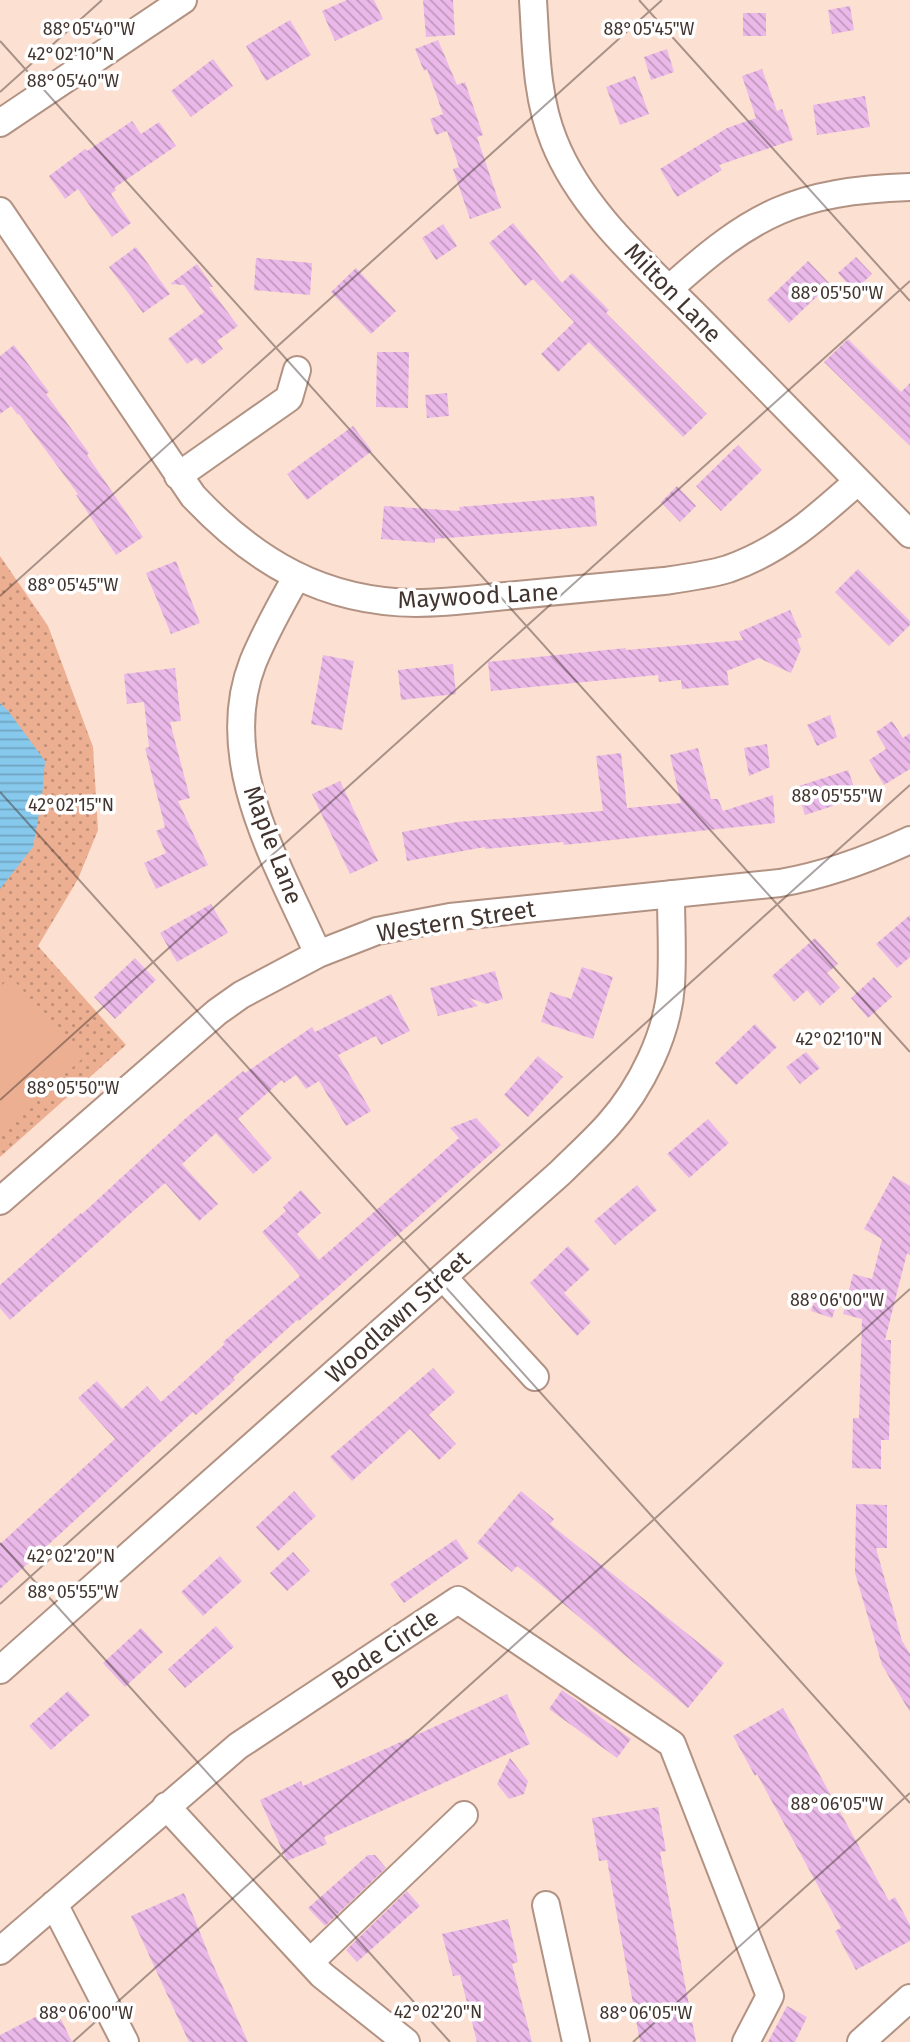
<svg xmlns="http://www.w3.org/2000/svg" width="910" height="2042" font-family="'Fira Sans',sans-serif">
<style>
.grass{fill:url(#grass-dots)}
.pitch{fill:#ecaf92}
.water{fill:url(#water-rules)}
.building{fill:url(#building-back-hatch)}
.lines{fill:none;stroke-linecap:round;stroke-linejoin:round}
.minor-casing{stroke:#b29283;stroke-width:30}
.minor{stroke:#fff;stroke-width:26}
.ticks{fill:none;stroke:#42342e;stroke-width:2;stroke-opacity:0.45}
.labels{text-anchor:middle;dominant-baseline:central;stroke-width:7;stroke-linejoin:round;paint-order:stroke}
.street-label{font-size:24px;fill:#42342e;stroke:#fff}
.ticks-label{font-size:18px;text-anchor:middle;fill:#42342e;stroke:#fff;stroke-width:7;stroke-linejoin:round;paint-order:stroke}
</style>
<defs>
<pattern id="grass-dots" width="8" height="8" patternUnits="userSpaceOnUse" patternTransform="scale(1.75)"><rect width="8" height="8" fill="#ecaf92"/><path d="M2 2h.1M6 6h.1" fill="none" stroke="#c18f78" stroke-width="1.8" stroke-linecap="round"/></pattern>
<pattern id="water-rules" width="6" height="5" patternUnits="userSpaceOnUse" patternTransform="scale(1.75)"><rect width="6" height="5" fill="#87c9ed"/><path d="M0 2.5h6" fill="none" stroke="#70a4c0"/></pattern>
<pattern id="building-back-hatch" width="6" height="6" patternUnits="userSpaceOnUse" patternTransform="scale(1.75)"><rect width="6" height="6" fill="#ebb9e9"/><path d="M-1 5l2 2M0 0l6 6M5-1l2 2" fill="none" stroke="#c097bd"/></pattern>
</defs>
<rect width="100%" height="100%" fill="#fce0d2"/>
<!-- grass -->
<path class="grass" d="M 0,556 L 48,626 L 93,747 L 98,830 L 78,879 L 38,946 L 126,1045 L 0,1157 Z"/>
<!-- pitch -->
<path class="pitch" d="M 11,977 L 83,1058 L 0,1132 L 0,987 Z"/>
<!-- water -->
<path class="water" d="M 0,703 L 9,712 L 45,761 L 42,797 L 33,847 L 0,889 Z"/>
<!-- building -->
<path class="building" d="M 347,0 L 374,0 L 383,19 L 335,41 L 322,11 Z
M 423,0 L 453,0 L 455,35 L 426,37 Z
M 850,6 L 854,30 L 832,34 L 828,10 Z
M 743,13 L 766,13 L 766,36 L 743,36 Z
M 290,20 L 311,55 L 266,81 L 246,46 Z
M 438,40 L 457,85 L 465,82 L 483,135 L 477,137 L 501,208 L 470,219 L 453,169 L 459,167 L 447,131 L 436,135 L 430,119 L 443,114 L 427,69 L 424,71 L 415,49 Z
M 667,49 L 674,72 L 651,80 L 644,57 Z
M 213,59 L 233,86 L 191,117 L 171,91 Z
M 762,69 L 777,111 L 782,109 L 793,140 L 719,165 L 722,170 L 677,197 L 660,169 L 727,128 L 756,118 L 742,76 Z
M 635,76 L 649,114 L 620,125 L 606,87 Z
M 865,96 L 870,127 L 817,135 L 813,105 Z
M 132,121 L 141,134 L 159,122 L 176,146 L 114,188 L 116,190 L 111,194 L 131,223 L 112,237 L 78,189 L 65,199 L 49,176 L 85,149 L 87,151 Z
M 513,223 L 562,283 L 572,273 L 609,310 L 606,313 L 707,414 L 683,437 L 589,342 L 558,372 L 541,354 L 574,322 L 533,279 L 525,286 L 489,243 Z
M 443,224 L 457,246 L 436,260 L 422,238 Z
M 136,247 L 170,294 L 143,313 L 109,267 Z
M 856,257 L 872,274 L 854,291 L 838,273 Z
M 256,258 L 312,263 L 310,295 L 254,290 Z
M 808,261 L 830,284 L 789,323 L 767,300 Z
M 197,264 L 213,287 L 209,287 L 238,326 L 217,341 L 223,349 L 202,365 L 196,358 L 187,364 L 168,339 L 204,312 L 184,285 L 170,284 Z
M 356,268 L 396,311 L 371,334 L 331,292 Z
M 848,339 L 901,392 L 910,383 L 910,446 L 824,362 Z
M 14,345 L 49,392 L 46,394 L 89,453 L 87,455 L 143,537 L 116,555 L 76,495 L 78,494 L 19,414 L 18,415 L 11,406 L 0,414 L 0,356 Z
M 377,352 L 409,352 L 408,408 L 376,407 Z
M 447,393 L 449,416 L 427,418 L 425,395 Z
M 353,426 L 372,451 L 307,500 L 287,474 Z
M 738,445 L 762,470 L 721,511 L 696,486 Z
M 677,486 L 696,506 L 680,522 L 661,502 Z
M 594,496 L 597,526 L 435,539 L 435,543 L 381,539 L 384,506 L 460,511 L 459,507 Z
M 176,561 L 200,623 L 171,634 L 146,573 Z
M 858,569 L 910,621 L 910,625 L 889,646 L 835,592 Z
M 790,610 L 802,637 L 797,639 L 801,649 L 791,673 L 759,658 L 727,671 L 729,685 L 682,689 L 681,680 L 659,682 L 658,675 L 491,691 L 488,662 L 626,648 L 626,650 L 743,640 L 739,632 Z
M 323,655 L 354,661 L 342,730 L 311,724 Z
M 453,664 L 456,694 L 401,700 L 398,670 Z
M 175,668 L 181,721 L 170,722 L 190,798 L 178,801 L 208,865 L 156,889 L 144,863 L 166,853 L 156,831 L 165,827 L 145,748 L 149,747 L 144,702 L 127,704 L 124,674 Z
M 830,715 L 837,737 L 817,746 L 807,725 Z
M 892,721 L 903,738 L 910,733 L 910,769 L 884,785 L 869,760 L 886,749 L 876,732 Z
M 767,744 L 770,767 L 749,776 L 744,748 Z
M 698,748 L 711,799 L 718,799 L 723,811 L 773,795 L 775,823 L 564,845 L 563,842 L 485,849 L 485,847 L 407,861 L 402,832 L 457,822 L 603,811 L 596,756 L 621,753 L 627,808 L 681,803 L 670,755 Z
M 848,770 L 858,798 L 805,815 L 796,787 Z
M 340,781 L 378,861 L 350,874 L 312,794 Z
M 211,904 L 228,933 L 177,962 L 160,933 Z
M 910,915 L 910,957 L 897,968 L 876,944 Z
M 815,938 L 838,964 L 827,973 L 840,988 L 820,1006 L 807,990 L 794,1002 L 772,976 Z
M 135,958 L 156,980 L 115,1019 L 94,997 Z
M 582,967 L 613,977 L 593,1039 L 541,1022 L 550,992 L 571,999 Z
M 495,971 L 503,999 L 486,1004 L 470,998 L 478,1006 L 438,1016 L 430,988 Z
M 874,977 L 892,997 L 868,1018 L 851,998 Z
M 391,994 L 410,1031 L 381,1045 L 376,1036 L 338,1055 L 371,1111 L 346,1126 L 319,1081 L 306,1089 L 296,1075 L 284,1083 L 282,1080 L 238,1119 L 272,1158 L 253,1174 L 216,1133 L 182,1164 L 218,1204 L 199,1221 L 165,1183 L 10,1320 L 0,1308 L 0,1285 L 81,1213 L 82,1214 L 186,1118 L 243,1071 L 245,1073 L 312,1027 L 315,1032 Z
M 755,1024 L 777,1047 L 736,1085 L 715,1063 Z
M 806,1052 L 820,1068 L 800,1084 L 786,1067 Z
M 538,1056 L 563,1077 L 528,1117 L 504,1095 Z
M 476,1118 L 501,1145 L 299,1321 L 297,1320 L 233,1378 L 235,1380 L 196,1415 L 193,1412 L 0,1589 L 0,1544 L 115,1439 L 78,1398 L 97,1381 L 122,1409 L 147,1386 L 161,1402 L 225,1344 L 223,1342 L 300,1276 L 262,1232 L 286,1211 L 283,1207 L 301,1190 L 321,1213 L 297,1234 L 319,1260 L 459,1138 L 450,1128 Z
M 708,1119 L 729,1143 L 689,1178 L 667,1154 Z
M 893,1176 L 910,1186 L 910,1255 L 907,1253 L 885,1340 L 891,1340 L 889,1440 L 881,1440 L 881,1469 L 852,1468 L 853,1418 L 859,1418 L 862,1319 L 843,1314 L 853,1274 L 872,1279 L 882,1239 L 864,1229 Z
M 637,1185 L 657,1210 L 615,1245 L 594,1221 Z
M 568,1246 L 590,1269 L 564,1293 L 591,1322 L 577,1336 L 530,1283 Z
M 818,1291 L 839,1298 L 832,1318 L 811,1311 Z
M 433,1368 L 455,1392 L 429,1415 L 456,1444 L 439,1460 L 410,1429 L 352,1481 L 330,1457 Z
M 294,1491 L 316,1516 L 278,1551 L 256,1527 Z
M 521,1491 L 554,1519 L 550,1524 L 724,1663 L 688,1708 L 536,1581 L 517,1566 L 512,1572 L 477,1543 Z
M 856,1504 L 887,1505 L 887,1548 L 876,1548 L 902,1641 L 910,1654 L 910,1712 L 882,1665 L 855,1573 Z
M 456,1539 L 469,1558 L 404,1603 L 390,1584 Z
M 293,1552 L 310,1571 L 287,1591 L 270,1573 Z
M 220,1556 L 242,1581 L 203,1616 L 181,1592 Z
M 216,1626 L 234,1647 L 185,1688 L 168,1669 Z
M 141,1628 L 163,1652 L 125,1687 L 103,1663 Z
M 562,1690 L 631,1739 L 617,1758 L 549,1709 Z
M 68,1691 L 90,1715 L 51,1750 L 29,1726 Z
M 507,1694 L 530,1744 L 324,1837 L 327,1844 L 287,1861 L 260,1800 L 301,1781 L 303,1786 Z
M 783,1708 L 889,1901 L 895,1897 L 910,1925 L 910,1941 L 856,1970 L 835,1931 L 841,1928 L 757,1774 L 755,1776 L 733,1736 Z
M 510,1758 L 528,1781 L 524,1794 L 509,1799 L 497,1784 Z
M 658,1807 L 666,1851 L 660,1852 L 696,2042 L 640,2042 L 607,1860 L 599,1861 L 592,1818 Z
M 368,1855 L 375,1855 L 386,1868 L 325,1926 L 308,1908 Z
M 407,1891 L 420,1906 L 357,1962 L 346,1950 Z
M 184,1893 L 211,1960 L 248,2042 L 189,2042 L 131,1916 Z
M 508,1919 L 518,1962 L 512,1964 L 532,2042 L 477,2042 L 460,1975 L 453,1976 L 442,1934 Z
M 787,2006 L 807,2017 L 795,2042 L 768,2042 Z
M 55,2007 L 72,2042 L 0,2042 L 0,2035 Z"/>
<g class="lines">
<!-- minor casing -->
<g class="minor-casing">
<path id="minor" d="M 533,0 C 536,47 536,97 554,141 C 582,212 649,268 701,321 C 771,392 840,463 910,534
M 0,123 L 183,0
M 0,211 L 193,496 C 255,562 323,602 416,603 C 446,603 476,599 506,596 C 558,591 611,586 664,581 C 685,578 708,575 728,569 C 780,551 818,517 858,481
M 669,289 C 753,213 796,191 910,187
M 178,476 L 289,398 L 297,370
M 297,576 C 281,604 265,633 253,662 C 214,761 279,866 318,954
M 0,1201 L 217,1012 L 241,995 L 318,954 L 377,931 L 450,917 L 780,883 C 826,875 867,860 910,840
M 443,1277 L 535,1377
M 0,1670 L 560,1173 C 576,1157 594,1141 609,1124 C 641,1088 668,1034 671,985 C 673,955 671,924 671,894
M 166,1806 L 322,1975 L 406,2042
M 54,1904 L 125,2042
M 546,1905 L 576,2042
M 0,1951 L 238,1746 L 458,1600 L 672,1744 L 770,1996 L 746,2042
M 310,1962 L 464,1815
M 861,2042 L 910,1998"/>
</g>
<!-- minor -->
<use href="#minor" class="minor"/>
</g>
<!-- ticks -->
<path class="ticks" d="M 639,0 L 910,301M 0,41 L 910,1052M 0,92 L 102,0M 0,596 L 662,0M 0,792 L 910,1803M 0,1100 L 910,281M 0,1543 L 450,2042M 0,1604 L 910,785M 73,2042 L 910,1289M 633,2042 L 910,1793"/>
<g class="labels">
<!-- street labels -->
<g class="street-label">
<text transform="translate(673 293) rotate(46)">Milton Lane</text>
<text transform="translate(478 596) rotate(-3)">Maywood Lane</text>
<text transform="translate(273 845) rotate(69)">Maple Lane</text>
<text transform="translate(456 921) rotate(-9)">Western Street</text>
<text transform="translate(398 1317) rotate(-42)">Woodlawn Street</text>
<text transform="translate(385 1649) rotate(-34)">Bode Circle</text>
</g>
</g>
<g class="ticks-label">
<text x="89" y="35">88°05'40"W</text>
<text x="649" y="35">88°05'45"W</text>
<text x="71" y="60">42°02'10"N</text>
<text x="73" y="87">88°05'40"W</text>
<text x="837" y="299">88°05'50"W</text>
<text x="73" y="591">88°05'45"W</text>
<text x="837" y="802">88°05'55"W</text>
<text x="71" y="811">42°02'15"N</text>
<text x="839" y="1045">42°02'10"N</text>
<text x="73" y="1094">88°05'50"W</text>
<text x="837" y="1306">88°06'00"W</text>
<text x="71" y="1562">42°02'20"N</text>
<text x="73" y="1598">88°05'55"W</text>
<text x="837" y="1810">88°06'05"W</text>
<text x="438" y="2018">42°02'20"N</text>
<text x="86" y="2019">88°06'00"W</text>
<text x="646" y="2019">88°06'05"W</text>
</g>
</svg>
